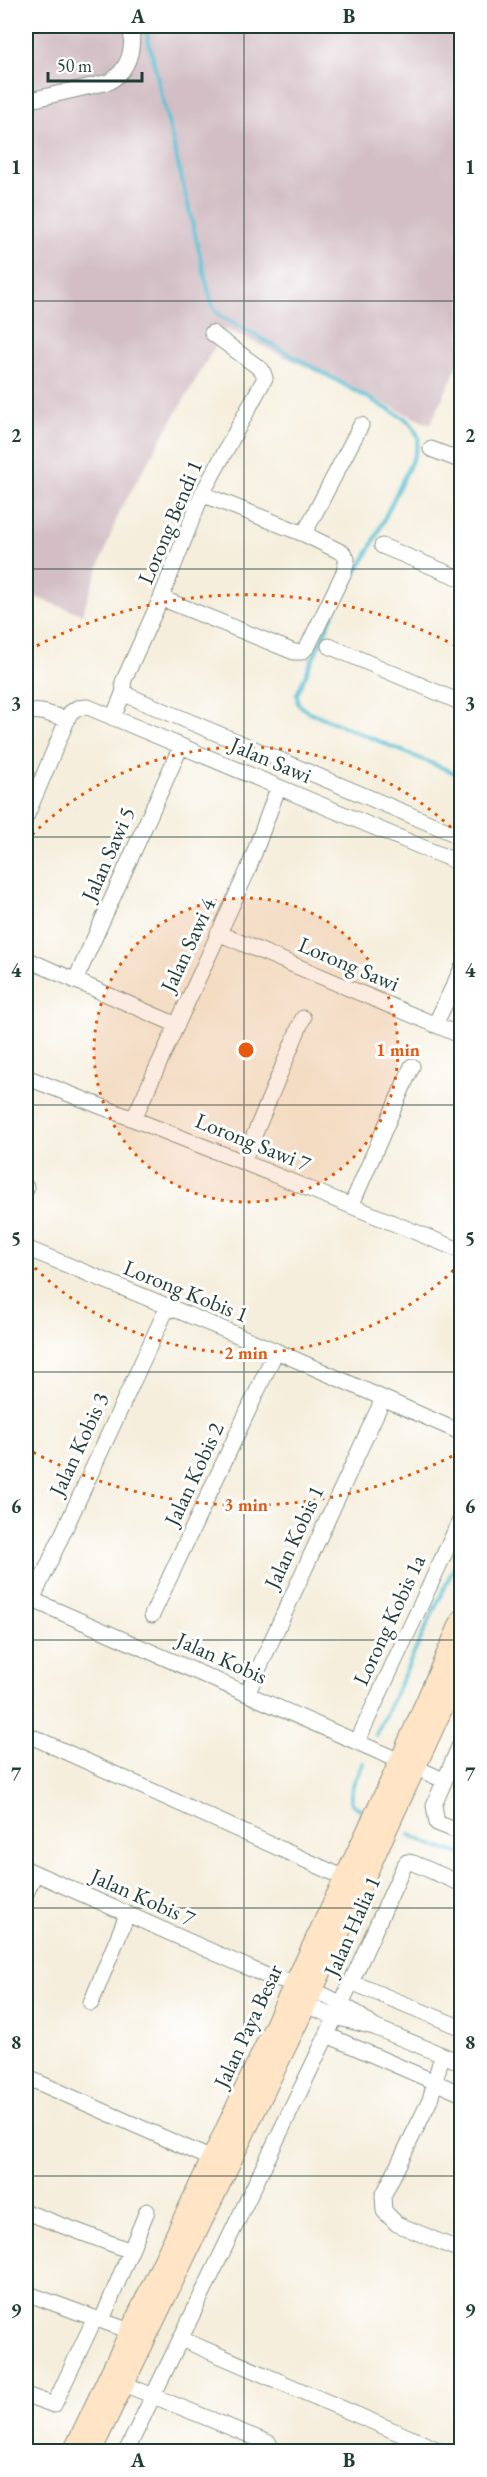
<svg xmlns="http://www.w3.org/2000/svg" width="487" height="2477" font-family="'EB Garamond',serif">
<style>
.industrial{fill:#d2bec4}
.lines{fill:none;stroke-linecap:round;stroke-linejoin:round}
.stream{stroke:#54bed1;stroke-width:4}
.street-casing{stroke:#8a9688;stroke-width:17}
.secondary-casing{stroke:#8a9688;stroke-width:22}
.street{stroke:#fff;stroke-width:15}
.secondary{stroke:#ffe4c6;stroke-width:20}
.grid{fill:none;stroke:#1f3d34;stroke-width:1.5;stroke-opacity:0.55}
.ring{fill:none;stroke:#e8590c;stroke-width:3;stroke-dasharray:3 6}
.labels{text-anchor:middle;dominant-baseline:central;stroke-width:6;stroke-linejoin:round;paint-order:stroke}
.street-label{font-size:22px;fill:#1f3d34;stroke:#fff}
.centre{fill:#e8590c;stroke:#fff;stroke-width:3}
.ring-label{font-size:18px;text-anchor:middle;font-weight:bold;fill:#e8590c;stroke:#fff;stroke-width:6;stroke-linejoin:round;paint-order:stroke}
.neatline{fill:none;stroke:#1f3d34;stroke-width:2}
.grid-label{font-size:20px;text-anchor:middle;font-weight:bold;fill:#1f3d34}
</style>
<rect width="100%" height="100%" fill="#fff"/>
<filter id="ink" filterUnits="userSpaceOnUse"><feTurbulence type="fractalNoise" baseFrequency=".0167" numOctaves="2"/><feDisplacementMap in="SourceGraphic" scale="12" xChannelSelector="R" yChannelSelector="G"/><feConvolveMatrix kernelMatrix="1 2 1 2 8 2 1 2 1" color-interpolation-filters="sRGB"/></filter>
<filter id="wash" filterUnits="userSpaceOnUse"><feTurbulence type="fractalNoise" baseFrequency=".008" numOctaves="4" result="noise"/><feDisplacementMap in="SourceGraphic" scale="24" xChannelSelector="R" yChannelSelector="G"/><feGaussianBlur stdDeviation="1.35" result="paint"/><feColorMatrix in="noise" values="0 0 0 0 0 0 0 0 0 0 0 0 0 0 0 0 0 1.4 0 .05"/><feComposite in="paint" operator="in"/></filter>
<g filter="url(#wash)">
<rect width="100%" height="100%" fill="#f5eedc"/>
<!-- industrial -->
<path class="industrial" d="M 26,26 L 461,26 L 461,358 L 430,425 L 225,329 L 119,512 L 82,614 L 26,594 Z"/>
<g class="lines">
<!-- stream -->
<path class="stream" d="M 145,26 L 212,305 L 219,315 L 404,418 L 412,425 L 419,438 L 415,454 L 370,549 L 338,603 L 297,694 L 298,704 L 307,711 L 462,776
M 376,1735 L 462,1550
M 363,1763 C 357,1777 348,1789 352,1804 L 366,1813
M 410,1835 L 434,1846 L 462,1854"/>
</g>
</g>
<g filter="url(#ink)">
<g class="lines">
<!-- street casing -->
<g class="street-casing">
<path id="street" d="M 26,101 L 109,82 C 130,69 134,49 131,26
M 431,449 L 462,461
M 304,534 L 361,425
M 382,546 L 462,579
M 161,598 L 294,652 L 302,652 L 308,646 L 344,572 L 347,559 L 343,553 L 304,534 L 202,494
M 329,646 L 462,703
M 124,691 L 129,696 L 462,837
M 26,711 L 42,712 L 67,719
M 113,718 L 124,691 L 123,682 L 161,598 L 202,494 L 265,378 L 262,370 L 212,333
M 26,817 L 70,713 L 77,708 L 88,707 L 462,864
M 218,933 L 462,1036
M 26,959 L 177,1025
M 75,981 L 181,746
M 435,1025 L 462,968
M 26,1077 L 243,1162 L 462,1251
M 134,1118 L 248,870 L 278,788
M 243,1162 L 303,1018
M 26,1190 L 26,1187
M 351,1206 L 412,1066
M 26,1248 L 276,1351 L 462,1433
M 26,1597 L 400,1761
M 32,1600 L 167,1308
M 152,1615 L 276,1351
M 247,1694 L 383,1399
M 26,1734 L 345,1878
M 462,1740 L 434,1805 L 437,1823 L 462,1833
M 357,1742 L 462,1516
M 417,1768 L 443,1780
M 26,1869 L 267,1976 C 306,1985 344,2001 374,2027
M 26,1894 L 35,1873
M 351,1982 L 462,2028
M 296,2001 L 335,2017 L 374,2027 L 462,2063
M 91,2003 L 127,1915
M 327,2035 L 462,2094
M 442,2055 L 430,2100 L 383,2196 L 384,2211 L 397,2224 L 462,2251
M 26,2077 L 212,2159
M 26,2212 L 131,2251
M 26,2293 L 138,2334
M 102,2320 L 147,2211
M 181,2339 L 443,2452
M 114,2380 L 269,2443 L 264,2452
M 26,2395 L 54,2405 L 95,2318
M 126,2452 L 327,2035 L 404,1866 L 407,1862 L 413,1863 L 462,1884"/>
</g>
<!-- secondary casing -->
<g class="secondary-casing">
<path id="secondary" d="M 73,2452 L 400,1761 L 462,1619
M 91,2452 L 306,2005 L 462,1666"/>
</g>
<!-- street -->
<use href="#street" class="street"/>
<!-- secondary -->
<use href="#secondary" class="secondary"/>
</g>
</g>
<!-- grid -->
<path class="grid" d="M 244,26 L 244,2452M 26,301 L 462,301M 26,569 L 462,569M 26,837 L 462,837M 26,1105 L 462,1105M 26,1372 L 462,1372M 26,1640 L 462,1640M 26,1908 L 462,1908M 26,2176 L 462,2176"/>
<!-- distance rings -->
<circle cx="246" cy="1050" r="152" fill="#e8590c" fill-opacity=".12"/>
<g class="ring">
<circle cx="246" cy="1050" r="152"/>
<path d="M460 1264A303 303 0 0 1 26 1259M26 841A303 303 0 0 1 460 836"/>
<path d="M460 1452A455 455 0 0 1 29 1450M29 650A455 455 0 0 1 460 648"/>
</g>
<g class="labels">
<!-- street labels -->
<g class="street-label">
<text transform="translate(170 522) rotate(-67)">Lorong Bendi 1</text>
<text transform="translate(271 760) rotate(23)">Jalan Sawi</text>
<text transform="translate(108 854) rotate(-66)">Jalan Sawi 5</text>
<text transform="translate(188 945) rotate(-65)">Jalan Sawi 4</text>
<text transform="translate(349 964) rotate(23)">Lorong Sawi</text>
<text transform="translate(253 1142) rotate(22)">Lorong Sawi 7</text>
<text transform="translate(186 1291) rotate(22)">Lorong Kobis 1</text>
<text transform="translate(79 1444) rotate(-65)">Jalan Kobis 3</text>
<text transform="translate(194 1474) rotate(-65)">Jalan Kobis 2</text>
<text transform="translate(294 1537) rotate(-65)">Jalan Kobis 1</text>
<text transform="translate(389 1620) rotate(-65)">Lorong Kobis 1a</text>
<text transform="translate(222 1658) rotate(24)">Jalan Kobis</text>
<text transform="translate(143 1897) rotate(24)">Jalan Kobis 7</text>
<text transform="translate(352 1926) rotate(-66)">Jalan Halia 1</text>
<text transform="translate(248 2026) rotate(-65)">Jalan Paya Besar</text>
</g>
</g>
<circle cx="246" cy="1050" r="9" class="centre"/>
<g class="ring-label">
<text x="398" y="1056">1 min</text>
<text x="246" y="1359">2 min</text>
<text x="246" y="1511">3 min</text>
</g>
<!-- margin -->
<rect width="487" height="2477" fill="none" stroke="#fff" stroke-width="66"/>
<!-- scale -->
<path d="M48 72v9h94v-9" fill="none" stroke="#1f3d34" stroke-width="3"/>
<text x="57" y="72" font-size="18" fill="#1f3d34" stroke="#ffffff" stroke-width="4.5" paint-order="stroke">50 m</text>
<rect x="33" y="33" width="421" height="2411" class="neatline"/>
<g class="grid-label">
<text x="138" y="23">A</text>
<text x="349" y="23">B</text>
<text x="16" y="174">1</text>
<text x="470" y="174">1</text>
<text x="16" y="442">2</text>
<text x="470" y="442">2</text>
<text x="16" y="710">3</text>
<text x="470" y="710">3</text>
<text x="16" y="977">4</text>
<text x="470" y="977">4</text>
<text x="16" y="1245">5</text>
<text x="470" y="1245">5</text>
<text x="16" y="1513">6</text>
<text x="470" y="1513">6</text>
<text x="16" y="1781">7</text>
<text x="470" y="1781">7</text>
<text x="16" y="2049">8</text>
<text x="470" y="2049">8</text>
<text x="16" y="2317">9</text>
<text x="470" y="2317">9</text>
<text x="138" y="2467">A</text>
<text x="349" y="2467">B</text>
</g>
</svg>
